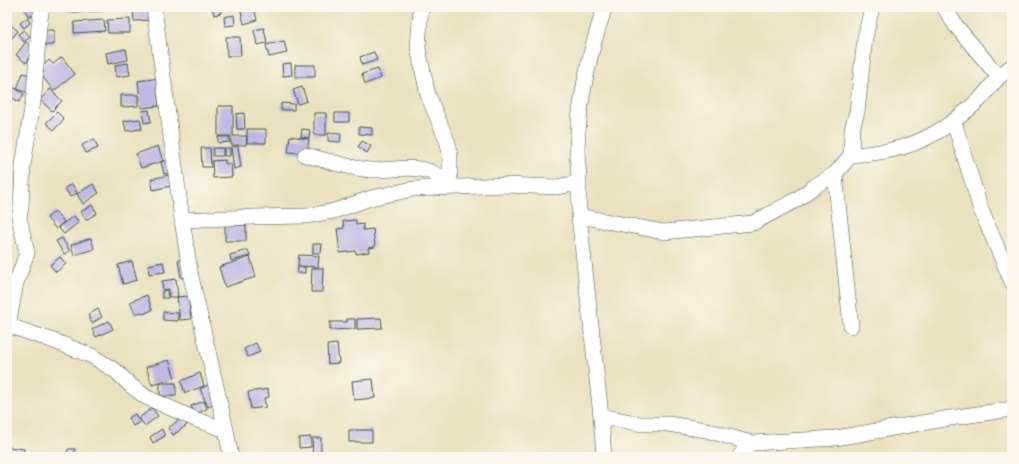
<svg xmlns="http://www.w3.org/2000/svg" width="1019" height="464" font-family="'IM FELL French Canon',serif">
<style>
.building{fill:#c0b8e3}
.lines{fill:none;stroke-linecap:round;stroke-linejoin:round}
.minor-casing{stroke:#3e5649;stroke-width:16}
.minor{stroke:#fff;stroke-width:15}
</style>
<rect width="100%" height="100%" fill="#fbf7ec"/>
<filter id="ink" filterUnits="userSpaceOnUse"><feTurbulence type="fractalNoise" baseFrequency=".025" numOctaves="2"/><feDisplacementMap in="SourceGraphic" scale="8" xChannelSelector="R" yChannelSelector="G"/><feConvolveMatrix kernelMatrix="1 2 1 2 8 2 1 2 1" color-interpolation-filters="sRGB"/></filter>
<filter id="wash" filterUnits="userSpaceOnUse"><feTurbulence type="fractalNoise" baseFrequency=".012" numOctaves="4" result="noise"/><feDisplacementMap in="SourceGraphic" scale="16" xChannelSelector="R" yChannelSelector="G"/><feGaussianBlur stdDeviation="0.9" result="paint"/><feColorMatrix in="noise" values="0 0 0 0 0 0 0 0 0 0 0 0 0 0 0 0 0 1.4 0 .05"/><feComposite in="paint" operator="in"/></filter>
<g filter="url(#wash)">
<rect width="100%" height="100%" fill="#ebe1c0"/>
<g id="blocks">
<!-- building -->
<path class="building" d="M 23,7 L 36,7 L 39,12 L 29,17 Z
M 67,7 L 102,7 L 102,11 L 67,12 Z
M 212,7 L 220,7 L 221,13 L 214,15 Z
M 240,7 L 254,7 L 257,20 L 244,24 Z
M 150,8 L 151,20 L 134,21 L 133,9 Z
M 234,15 L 235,25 L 225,26 L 224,17 Z
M 27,18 L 30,23 L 24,28 L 20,23 Z
M 130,19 L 130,33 L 108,33 L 107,20 Z
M 104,20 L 105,31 L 74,33 L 74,22 Z
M 10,24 L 18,31 L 7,44 L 7,27 Z
M 264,28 L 267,43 L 257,45 L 254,30 Z
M 24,30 L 30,37 L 24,42 L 18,34 Z
M 43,30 L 54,30 L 54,45 L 43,45 Z
M 226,37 L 240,37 L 241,56 L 227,56 Z
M 284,41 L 287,53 L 269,57 L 266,45 Z
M 26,42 L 36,50 L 26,63 L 16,55 Z
M 126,49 L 128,60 L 108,64 L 106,53 Z
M 374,52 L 377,60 L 362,65 L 360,57 Z
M 62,57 L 75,74 L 54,91 L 41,75 L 44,72 L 41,68 L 49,60 L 53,64 Z
M 128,63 L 130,75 L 116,77 L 115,65 Z
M 291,63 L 292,75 L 283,76 L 282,64 Z
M 295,65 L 315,65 L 315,77 L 295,77 Z
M 378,69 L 381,78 L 365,84 L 362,74 Z
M 23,73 L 34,76 L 28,93 L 17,89 Z
M 160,78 L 157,90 L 159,106 L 141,108 L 138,81 Z
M 13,87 L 24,94 L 19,102 L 8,95 Z
M 302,87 L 307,101 L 298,104 L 293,90 Z
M 50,89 L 62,101 L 52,111 L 40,100 Z
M 121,95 L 138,95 L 138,106 L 121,107 Z
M 281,103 L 294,104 L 294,110 L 281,110 Z
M 218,106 L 233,106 L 233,136 L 247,136 L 246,145 L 231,145 L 231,136 L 218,136 Z
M 149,110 L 151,122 L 144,123 L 142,111 Z
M 57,112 L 64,119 L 54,130 L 46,123 Z
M 244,113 L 245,129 L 237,129 L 236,114 Z
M 314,113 L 326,113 L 326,135 L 314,135 Z
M 335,113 L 349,113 L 349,122 L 335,122 Z
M 140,119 L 142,129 L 126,131 L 124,121 Z
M 359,127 L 372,128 L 372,135 L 359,134 Z
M 247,129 L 266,129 L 266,143 L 247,143 Z
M 302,129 L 310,130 L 309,138 L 301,137 Z
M 328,133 L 341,134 L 340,142 L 328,141 Z
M 290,136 L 309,139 L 307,154 L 288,152 Z
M 218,137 L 229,137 L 230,142 L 218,143 Z
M 94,139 L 98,148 L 86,153 L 82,145 Z
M 362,141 L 371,146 L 367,153 L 358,147 Z
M 158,146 L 163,161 L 141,168 L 136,154 Z
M 238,146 L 241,167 L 234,169 L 231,147 Z
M 201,148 L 210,148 L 211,167 L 202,167 Z
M 213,148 L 223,148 L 223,156 L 213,156 Z
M 224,148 L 230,148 L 230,156 L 224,156 Z
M 168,160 L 171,173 L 164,174 L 161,162 Z
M 225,160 L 225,164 L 231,164 L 232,177 L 213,178 L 212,161 Z
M 169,175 L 171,186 L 153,190 L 151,179 Z
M 72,184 L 77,193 L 70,197 L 65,188 Z
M 93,184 L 99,193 L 83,204 L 77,194 Z
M 92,205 L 97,213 L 86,220 L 81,212 Z
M 55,211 L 64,222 L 56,229 L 47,218 Z
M 74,216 L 79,222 L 64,234 L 58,227 Z
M 356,220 L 356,225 L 363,224 L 363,230 L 373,229 L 375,247 L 368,248 L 369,252 L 356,254 L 356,251 L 340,253 L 337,229 L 344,228 L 343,221 Z
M 225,225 L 246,225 L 246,241 L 225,241 Z
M 62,238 L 70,251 L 64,254 L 56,241 Z
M 91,238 L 94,249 L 74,255 L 71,245 Z
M 313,244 L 322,244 L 321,253 L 313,253 Z
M 248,250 L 250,256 L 231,261 L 230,255 Z
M 299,255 L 319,256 L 318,267 L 298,266 Z
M 60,257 L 66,264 L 56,272 L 50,265 Z
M 250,257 L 256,277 L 225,287 L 219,267 Z
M 185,259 L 189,276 L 181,278 L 178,260 Z
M 132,261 L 137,280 L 123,284 L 118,265 Z
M 163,262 L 165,272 L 149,274 L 148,265 Z
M 298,267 L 305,267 L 305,273 L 297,273 Z
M 312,268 L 323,268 L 322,292 L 311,292 Z
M 176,279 L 178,297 L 169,297 L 169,289 L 163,290 L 162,281 Z
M 167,290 L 168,298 L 162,298 L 162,291 Z
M 147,295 L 152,310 L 143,314 L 142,312 L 135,314 L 130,302 Z
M 188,296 L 191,319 L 180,320 L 177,297 Z
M 98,309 L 102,317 L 92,323 L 88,315 Z
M 163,312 L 178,313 L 178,321 L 163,320 Z
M 381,318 L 382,328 L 357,329 L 357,319 Z
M 347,319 L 355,319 L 355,329 L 330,330 L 330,322 L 347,322 Z
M 109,321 L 113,329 L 96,337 L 92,329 Z
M 256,343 L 260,352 L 248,357 L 244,349 Z
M 337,344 L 339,363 L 328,364 L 327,345 Z
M 169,360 L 175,378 L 152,385 L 146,367 Z
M 200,373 L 204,386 L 185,393 L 181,381 Z
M 373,379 L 375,398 L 354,400 L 352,381 Z
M 160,383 L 176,383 L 176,396 L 160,396 Z
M 210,384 L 218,403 L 208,407 L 200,389 Z
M 268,389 L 269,397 L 264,398 L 266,407 L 251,409 L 248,392 Z
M 204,401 L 207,409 L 195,414 L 191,406 Z
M 152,408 L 158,416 L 145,426 L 139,418 Z
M 135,414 L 140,422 L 133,426 L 128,418 Z
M 182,418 L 187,425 L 173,435 L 168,428 Z
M 162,429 L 165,436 L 153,443 L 150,437 Z
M 349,430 L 372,430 L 372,442 L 349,442 Z
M 311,437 L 311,447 L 299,448 L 299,438 Z
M 313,438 L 321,438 L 321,457 L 312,457 Z
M 9,447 L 24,449 L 23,456 L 9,454 Z
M 68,449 L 75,449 L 74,457 L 67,457 Z"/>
</g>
</g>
<g filter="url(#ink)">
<use href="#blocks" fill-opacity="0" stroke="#3e5649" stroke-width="1"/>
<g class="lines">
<!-- minor casing -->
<g class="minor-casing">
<path id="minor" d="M 154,7 L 182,220 L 191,277 L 226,430 L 231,457
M 421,7 L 418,48 L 428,95 L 448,143 L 450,156 L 450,184
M 944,7 L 956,26 L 999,77
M 954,122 L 981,210 L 1012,282
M 305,155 C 327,160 348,168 371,170 C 390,171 416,164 433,173 C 440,176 447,182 453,187
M 851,155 L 852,129 L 857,112 L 865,38 L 872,7
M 835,174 L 851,326
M 579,216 L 664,232 L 753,223 L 796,200 L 815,186 L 835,174 L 851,155 C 864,154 878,153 891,150 C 926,143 954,123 980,99 C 986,93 991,85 998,78 C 1002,74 1007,70 1012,66
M 182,220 L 252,217 L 307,216 L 334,211 L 371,198 L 413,189 L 505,185 L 556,187 L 579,183
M 7,325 L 54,341 L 92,356 L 117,372 L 130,385 L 146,397 L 197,420 L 226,430
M 8,326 L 16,283 L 27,253 L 19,217 L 21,207 L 23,166 L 34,95 L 39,26 L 42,7
M 601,416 L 641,424 L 668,424 L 706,430 L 751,443 L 836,438 L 950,418 L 1012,409
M 604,457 L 601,416 L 579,216 C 579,205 579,193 579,182 C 579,171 577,159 577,148 C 579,99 589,53 605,7
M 739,457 L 751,443"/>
</g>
<!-- minor -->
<use href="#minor" class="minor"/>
</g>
</g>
<!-- margin -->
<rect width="1019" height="464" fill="none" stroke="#fbf7ec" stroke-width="24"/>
</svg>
